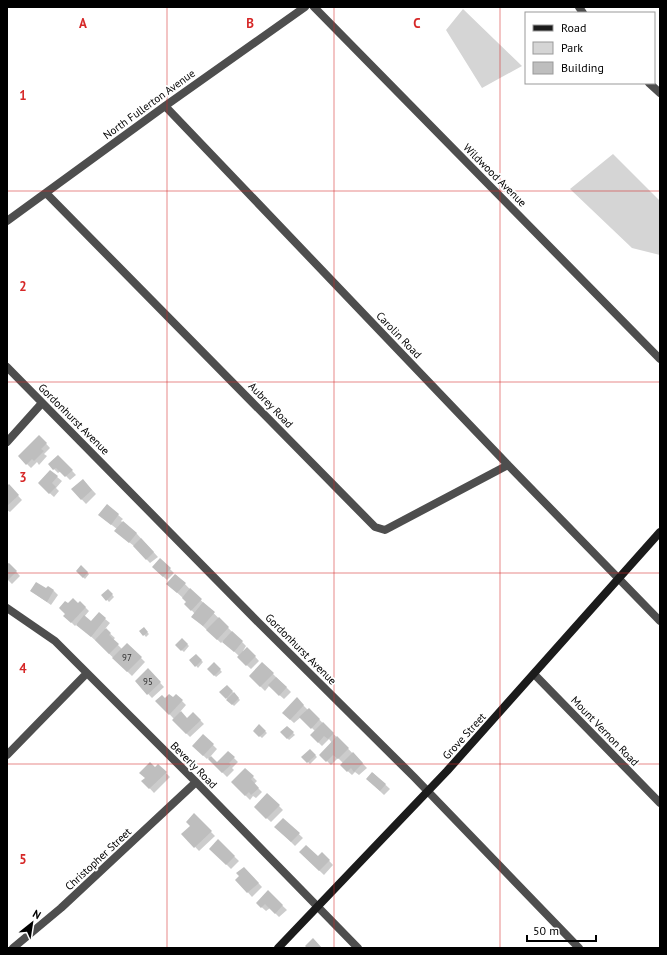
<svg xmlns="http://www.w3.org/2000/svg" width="667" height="955" font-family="'PT Sans',sans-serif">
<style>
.green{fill:#d5d5d5}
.shadow{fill:#0003}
.building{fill:#bebebe}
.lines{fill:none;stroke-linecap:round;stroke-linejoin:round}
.minor{stroke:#4e4e4e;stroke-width:8}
.secondary{stroke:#1b1b1b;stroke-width:8}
.grid{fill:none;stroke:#d62828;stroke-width:1;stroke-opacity:0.55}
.labels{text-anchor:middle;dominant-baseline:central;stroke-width:3.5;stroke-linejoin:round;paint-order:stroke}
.number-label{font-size:9px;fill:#303030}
.street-label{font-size:11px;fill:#000;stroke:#fff}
.grid-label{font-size:13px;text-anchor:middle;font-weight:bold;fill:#d62828;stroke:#fff;stroke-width:3.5;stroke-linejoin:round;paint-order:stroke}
</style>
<rect width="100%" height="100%" fill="#fff"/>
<!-- green -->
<path class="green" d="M 463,9 L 522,66 L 482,88 L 446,30 Z
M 613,154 L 660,201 L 660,255 L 632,248 L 570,189 Z"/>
<!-- shadow -->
<path class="shadow" d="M 39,436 L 50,448 L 44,454 L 47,456 L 39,465 L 37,462 L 31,468 L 19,456 Z
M 58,456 L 76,475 L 70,480 L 61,471 L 58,473 L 49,464 Z
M 50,471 L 62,481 L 56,488 L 59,491 L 54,497 L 44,488 Z
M 83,480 L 96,494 L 86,504 L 72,489 Z
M 9,486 L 22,500 L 10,512 L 7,510 L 7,487 Z
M 107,506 L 123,519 L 121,521 L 137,534 L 158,557 L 150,563 L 134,546 L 120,535 L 117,529 L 104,519 Z
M 160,559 L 174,573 L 167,580 L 153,567 Z
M 9,564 L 20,576 L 12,584 L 7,579 L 7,566 Z
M 81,566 L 89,574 L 85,579 L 77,571 Z
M 176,575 L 246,646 L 243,651 L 244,652 L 247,648 L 259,661 L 251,669 L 238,657 L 239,656 L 223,641 L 221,643 L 193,617 L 195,614 L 186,604 L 187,602 L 183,598 L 172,588 Z
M 47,590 L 54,591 L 58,595 L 51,605 L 31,591 Z
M 108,590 L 114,597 L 109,602 L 103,595 Z
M 80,602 L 89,611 L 84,617 L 92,623 L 99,614 L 110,623 L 105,629 L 115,638 L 113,640 L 122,649 L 127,644 L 145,662 L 132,676 L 96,641 L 77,624 L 75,626 L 65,616 L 68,605 L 78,605 Z
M 144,629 L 149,634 L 146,637 L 141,631 Z
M 182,639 L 189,646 L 184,652 L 176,645 Z
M 196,655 L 203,662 L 198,668 L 191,660 Z
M 214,663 L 222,672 L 216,677 L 209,669 Z
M 262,663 L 291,692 L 284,699 L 269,686 L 265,691 L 250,676 Z
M 148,670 L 164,687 L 152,698 L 136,681 Z
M 227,686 L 240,700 L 234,706 L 221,692 Z
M 176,695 L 186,705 L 180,712 L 187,719 L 193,713 L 204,724 L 190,737 L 173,720 L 174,719 L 157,701 L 173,699 Z
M 297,699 L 308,710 L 309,709 L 367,768 L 359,775 L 355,772 L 352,775 L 341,765 L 343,763 L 338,758 L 331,765 L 321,755 L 332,743 L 329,739 L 322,746 L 311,735 L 315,731 L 301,717 L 294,723 L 283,713 Z
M 259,726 L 267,733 L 262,738 L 254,731 Z
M 287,727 L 295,735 L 289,740 L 282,732 Z
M 203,735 L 217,749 L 210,757 L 217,764 L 228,752 L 238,762 L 232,768 L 234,770 L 227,777 L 208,758 L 207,759 L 193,746 Z
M 310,750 L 317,757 L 310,764 L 303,757 Z
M 158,765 L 170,777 L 154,793 L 143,781 Z
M 245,769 L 257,781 L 254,784 L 262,792 L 256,798 L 253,796 L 250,800 L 232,782 Z
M 373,773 L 390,789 L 384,795 L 367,779 Z
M 267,794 L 283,810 L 271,822 L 255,807 Z
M 194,815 L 215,836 L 199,851 L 183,834 L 191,826 Z
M 283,819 L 303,838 L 295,846 L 276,827 Z
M 218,841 L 239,861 L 231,869 L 211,849 Z
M 300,852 L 318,858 L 322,853 L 333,865 L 324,875 Z
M 244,868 L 262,887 L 252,897 L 237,880 L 240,876 Z
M 268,892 L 287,910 L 279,917 L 270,908 L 266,911 L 257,903 Z"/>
<!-- building -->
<path class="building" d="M 39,435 L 47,443 L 41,449 L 44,451 L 34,461 L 32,459 L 26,465 L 18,456 Z
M 58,455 L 73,470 L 65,477 L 56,468 L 53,470 L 48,464 Z
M 50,470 L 58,476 L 52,483 L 56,487 L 49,494 L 38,483 Z
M 83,479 L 92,490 L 81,500 L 71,489 Z
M 9,484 L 19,495 L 7,506 L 7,486 Z
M 107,504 L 119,514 L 111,525 L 98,515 Z
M 123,521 L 137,533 L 129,543 L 114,531 Z
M 141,538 L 154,552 L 146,560 L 133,546 Z
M 160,558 L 171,568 L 163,577 L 152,567 Z
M 9,563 L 17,571 L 7,581 L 7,564 Z
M 81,565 L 88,572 L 83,578 L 76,571 Z
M 175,574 L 186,583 L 177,593 L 166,584 Z
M 36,582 L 46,588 L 48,586 L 54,590 L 47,602 L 30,591 Z
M 190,588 L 202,599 L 191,611 L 184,604 L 186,602 L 182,598 Z
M 108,589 L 113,594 L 106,601 L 101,595 Z
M 73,598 L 78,603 L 80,601 L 86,607 L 71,623 L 63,616 L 65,614 L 59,608 L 65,601 L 68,603 Z
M 203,602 L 215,612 L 203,626 L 191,617 Z
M 99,612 L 106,618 L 91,637 L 76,625 L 84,615 L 91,621 Z
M 219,617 L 229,627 L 217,640 L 206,630 Z
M 144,627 L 148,632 L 143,636 L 139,631 Z
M 106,628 L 111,633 L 109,635 L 119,644 L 109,654 L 95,640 Z
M 232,631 L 243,641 L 234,652 L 222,642 Z
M 182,638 L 188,644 L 181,651 L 175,645 Z
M 127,643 L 142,657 L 127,672 L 112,658 Z
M 247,647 L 256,656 L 246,666 L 237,657 Z
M 196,654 L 202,660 L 195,667 L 189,660 Z
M 214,662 L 221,669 L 214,676 L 207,669 Z
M 262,662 L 274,673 L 260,687 L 249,676 Z
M 148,668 L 161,682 L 147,695 L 135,681 Z
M 276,677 L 287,687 L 279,696 L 268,685 Z
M 227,685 L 233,691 L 226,699 L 219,692 Z
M 234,692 L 239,698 L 232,705 L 226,700 Z
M 169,694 L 173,697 L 176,694 L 183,700 L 169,715 L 155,701 L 162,695 L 165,698 Z
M 297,697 L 304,705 L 290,720 L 282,713 Z
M 309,708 L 320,719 L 311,729 L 299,717 Z
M 181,711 L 187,718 L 193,712 L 201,720 L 186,734 L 172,720 Z
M 323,722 L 334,733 L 328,739 L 324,736 L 318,743 L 310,735 Z
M 259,724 L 266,731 L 259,737 L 253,731 Z
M 287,726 L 294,732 L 287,739 L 280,732 Z
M 203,734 L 214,744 L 203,756 L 192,746 Z
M 337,736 L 349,748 L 338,759 L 333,755 L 326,762 L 319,755 Z
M 310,749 L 316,755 L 307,763 L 301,757 Z
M 228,751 L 235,757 L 229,763 L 231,765 L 222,773 L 208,759 L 211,756 L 217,762 Z
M 353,752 L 363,763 L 354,772 L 351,768 L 347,772 L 340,765 Z
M 150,762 L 155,767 L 158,764 L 167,772 L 149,789 L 141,781 L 145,778 L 139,773 Z
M 245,768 L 254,776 L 251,779 L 259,788 L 251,795 L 249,792 L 245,796 L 231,782 Z
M 372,772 L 386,784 L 380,791 L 366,779 Z
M 267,793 L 280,805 L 266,819 L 254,807 Z
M 194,813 L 212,831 L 194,848 L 181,834 L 190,826 L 186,822 Z
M 283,818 L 300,833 L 291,842 L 274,827 Z
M 218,839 L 235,856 L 226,865 L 209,849 Z
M 306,845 L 318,856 L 322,852 L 330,860 L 319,871 L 299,852 Z
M 244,867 L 259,883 L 247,893 L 235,880 L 239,876 L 236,873 Z
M 268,890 L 283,905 L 275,914 L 265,904 L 261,908 L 256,903 Z
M 313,938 L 322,948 L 307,948 L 305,946 Z"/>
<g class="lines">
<!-- minor -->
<path class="minor" d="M 314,7 L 660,359
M 579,7 L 583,13
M 649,83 L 660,93
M 165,106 L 508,465 L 660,621
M 46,193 L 375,527 L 385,530 L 508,465
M 7,221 L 165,106 L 305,7
M 7,367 L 259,623 L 414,777 L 579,948
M 7,442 L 42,403
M 7,608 L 55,641 L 196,782 L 358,948
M 534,674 L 660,803
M 7,755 L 87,673
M 13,948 L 61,908 L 196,782"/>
<!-- secondary -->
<path class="secondary" d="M 278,948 L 447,771 L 660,532"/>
</g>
<!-- grid -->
<path class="grid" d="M 167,7 L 167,948M 334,7 L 334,948M 500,7 L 500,948M 7,191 L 660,191M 7,382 L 660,382M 7,573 L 660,573M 7,764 L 660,764"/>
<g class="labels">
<!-- number labels -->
<g class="number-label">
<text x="127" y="657">97</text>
<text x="148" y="681">95</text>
</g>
<!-- street labels -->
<g class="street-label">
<text transform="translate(149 104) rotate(-36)">North Fullerton Avenue</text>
<text transform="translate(495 175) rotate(45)">Wildwood Avenue</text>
<text transform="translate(399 335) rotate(46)">Carolin Road</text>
<text transform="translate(271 405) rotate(46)">Aubrey Road</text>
<text transform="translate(74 419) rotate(45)">Gordonhurst Avenue</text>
<text transform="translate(301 649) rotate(45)">Gordonhurst Avenue</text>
<text transform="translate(605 731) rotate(46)">Mount Vernon Road</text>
<text transform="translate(464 736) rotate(-48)">Grove Street</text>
<text transform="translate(194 765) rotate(45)">Beverly Road</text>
<text transform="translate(98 859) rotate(-43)">Christopher Street</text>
</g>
</g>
<g class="grid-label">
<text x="83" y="28">A</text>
<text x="250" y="28">B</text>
<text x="417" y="28">C</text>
<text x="23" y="100">1</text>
<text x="23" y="291">2</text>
<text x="23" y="482">3</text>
<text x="23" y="673">4</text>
<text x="23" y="864">5</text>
</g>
<!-- border -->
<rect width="667" height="955" fill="none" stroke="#000000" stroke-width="16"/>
<!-- legend -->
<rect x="525" y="12" width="130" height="72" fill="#ffffff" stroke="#999999"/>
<rect x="533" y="25" width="20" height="6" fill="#1b1b1b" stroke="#999999"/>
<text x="561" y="32" font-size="12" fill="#000000">Road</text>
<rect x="533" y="42" width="20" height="12" fill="#d5d5d5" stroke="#999999"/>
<text x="561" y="52" font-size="12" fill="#000000">Park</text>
<rect x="533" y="62" width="20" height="12" fill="#bebebe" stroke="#999999"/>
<text x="561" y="72" font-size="12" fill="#000000">Building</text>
<!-- north arrow -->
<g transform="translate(32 923) rotate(30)" stroke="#ffffff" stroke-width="3" paint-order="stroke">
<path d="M0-3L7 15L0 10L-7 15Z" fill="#000000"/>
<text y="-6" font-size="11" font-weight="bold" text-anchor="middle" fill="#000000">N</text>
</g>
<!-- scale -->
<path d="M527 935v6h69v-6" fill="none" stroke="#000000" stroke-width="2"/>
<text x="533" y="935" font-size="12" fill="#000000" stroke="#ffffff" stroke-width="3" paint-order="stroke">50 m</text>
</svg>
